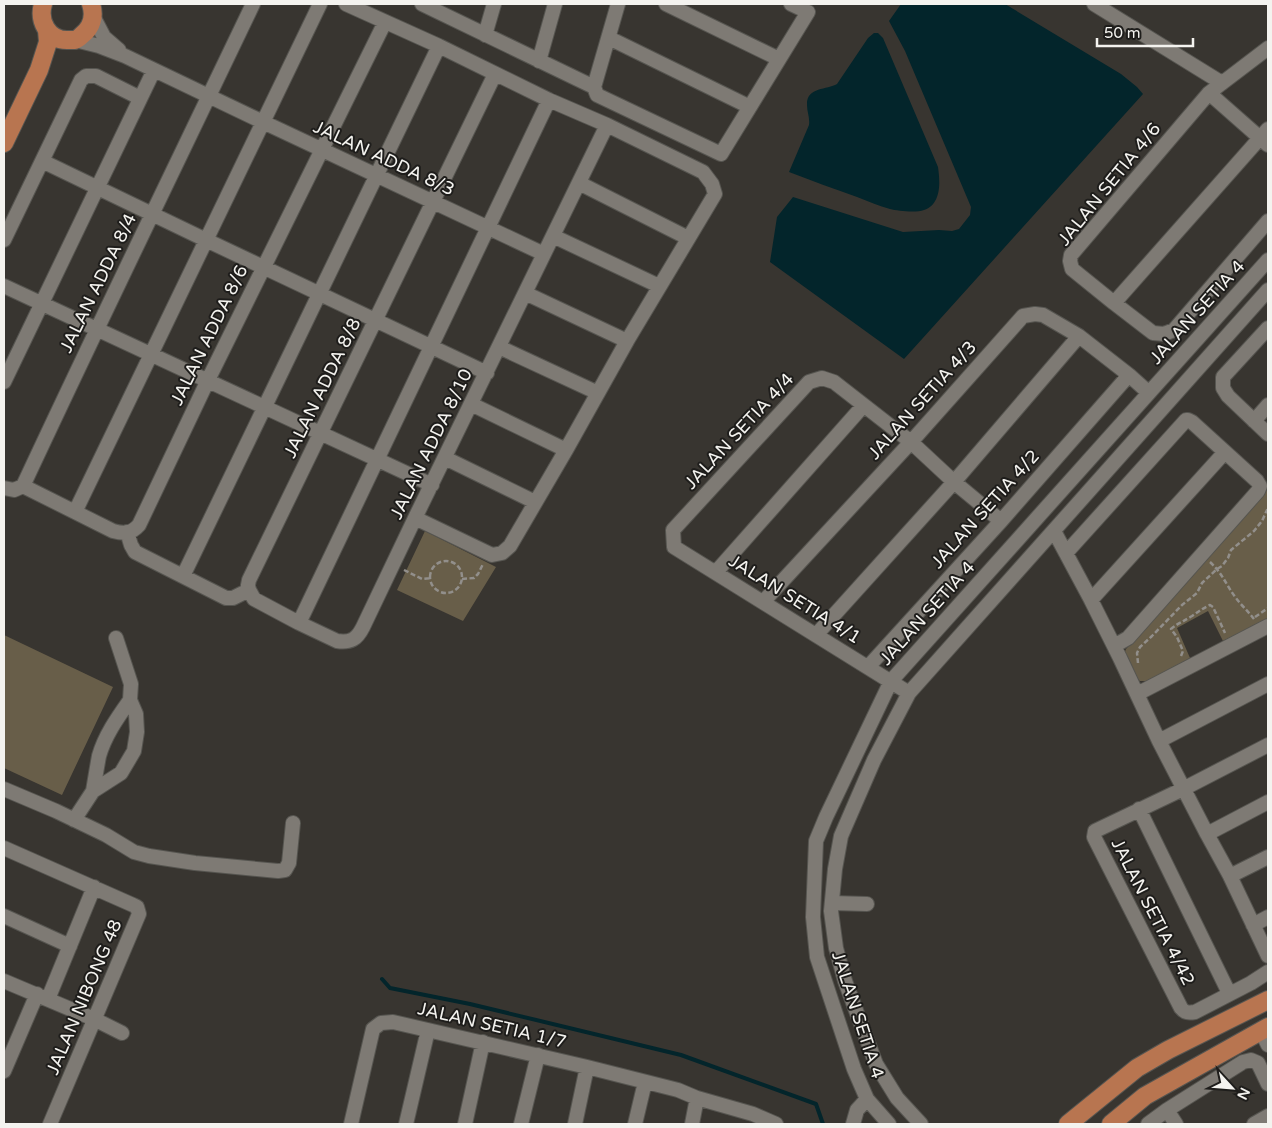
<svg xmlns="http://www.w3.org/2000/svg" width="1272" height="1128" font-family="'Varela Round',sans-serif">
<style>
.green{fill:#685e49}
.water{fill:#03252b}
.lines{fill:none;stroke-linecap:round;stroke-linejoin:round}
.stream{stroke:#03252b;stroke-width:4}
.minor-casing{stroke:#565550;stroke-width:16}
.major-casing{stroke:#565550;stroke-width:20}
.path{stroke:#928f8b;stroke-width:2.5;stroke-dasharray:5 2.5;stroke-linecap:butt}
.minor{stroke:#7e7a74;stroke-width:14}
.major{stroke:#b87550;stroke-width:18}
.labels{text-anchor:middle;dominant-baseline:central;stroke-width:4;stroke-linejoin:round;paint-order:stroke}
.street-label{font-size:18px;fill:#f4f3ef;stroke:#1e1d1b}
</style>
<rect width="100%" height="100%" fill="#383530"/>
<!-- green -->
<path class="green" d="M 1268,489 L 1268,619 L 1223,641 L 1208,611 L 1177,628 L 1190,658 L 1148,681 L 1140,681 L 1136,679 L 1124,654 L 1126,649 Z
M 425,531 L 496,567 L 463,621 L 397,590 Z
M 4,635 L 113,687 L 62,795 L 4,768 Z"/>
<!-- water -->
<path class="water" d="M 901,4 L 1005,4 L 1121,74 L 1137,87 L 1143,94 L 904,359 L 770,262 L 777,217 L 793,197 L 903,232 L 939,230 L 952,231 L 959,229 L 970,215 L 971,207 L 905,51 L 889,21 Z
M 874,33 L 878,33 L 883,38 L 938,167 C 940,181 942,204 924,210 C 916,213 898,211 890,209 C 879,206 868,201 857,197 C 835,189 812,181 789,172 L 809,125 C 810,118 807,112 807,105 C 806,87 827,90 837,84 L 868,38 Z"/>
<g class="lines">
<!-- stream -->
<path class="stream" d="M 382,979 L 390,988 L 470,1004 L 681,1055 L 816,1104 L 823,1124"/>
<!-- minor casing -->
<g class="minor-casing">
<path id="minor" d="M 346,4 L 439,46 L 549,100 L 607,125 L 703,172 L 712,184 L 715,194 L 627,341 L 566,450 L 510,546 L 502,553 L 492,555 L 415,518
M 422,4 L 594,87 L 618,4
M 666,4 L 779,59
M 1094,4 L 1222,83
M 93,16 L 104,37 L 119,50
M 485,35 L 494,4
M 609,38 L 750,107
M 75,40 L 99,46 L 125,56 L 263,122 L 544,254
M 1268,48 L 1209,93 L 1071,255 L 1070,261 L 1072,269 L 1114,303 L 1153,333 L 1164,334 L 1174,330 L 1268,221
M 539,61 L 555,4
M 495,74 L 249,580 L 248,585 L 249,590 L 254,599 L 299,623 L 337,641 C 351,643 357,639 363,627 L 415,518 L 607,125
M 594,87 L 597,95 L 721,154 L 808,12 L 791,4
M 1209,93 L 1268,145
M 42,161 L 206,240 L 487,373
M 579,183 L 688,238
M 553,236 L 659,286
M 4,240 L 81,80 L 86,76 L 96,76 L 140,98
M 4,286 L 432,485
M 525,293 L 627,341
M 1114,303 L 1268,129
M 1268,328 L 1223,377 L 1223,388 L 1228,396 L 1268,434
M 499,347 L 598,393
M 4,382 L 154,70
M 471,404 L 566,450
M 1254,421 L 1268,405
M 445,458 L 535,502
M 23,486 C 98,325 176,165 253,4
M 4,488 L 14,490 L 23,486 L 113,531 C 124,534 131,534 139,525 L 208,380 L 385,22
M 75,512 L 320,4
M 1054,531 L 1091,600 L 1120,658 L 1159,741 L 1207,834 L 1230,876 L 1268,956
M 127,532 L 131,545 L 135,552 L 226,598 L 233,598 L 249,590
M 1066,553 L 1186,420 L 1188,420 L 1192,422 L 1257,481 L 1260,486 L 1258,491 L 1128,638 L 1114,646
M 716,572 L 863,406
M 183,576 L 439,46
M 1091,600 L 1225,452
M 763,602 L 911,442 L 1023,316 L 1035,314 L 1043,315 L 1079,336 L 1129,375 L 1149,393
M 299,623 L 549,100
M 816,635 L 954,482 L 1079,336
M 868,667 L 1001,521 L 1129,375
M 909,693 L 674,547 L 673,530 L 809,382 L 822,378 L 834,382 L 911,442 L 954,482 L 1001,521
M 1137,694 L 1268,626
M 1159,741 L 1268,684
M 1268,745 L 1183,789 L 1095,831 L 1094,837 L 1181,1008 C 1185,1013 1189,1013 1195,1012 L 1251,983 L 1268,972
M 4,789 L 56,811 L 106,835 L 134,852 L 149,856 L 195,863 L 278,871 L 285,870 L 289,863 L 293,823
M 93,791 C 95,779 97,767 99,756 C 105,735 118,717 130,700
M 1139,809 L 1229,993
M 74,820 L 93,791 L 121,773 L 134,751 L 137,732 L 136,714 L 130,700 L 131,684 L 116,638
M 1207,834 L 1268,802
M 4,848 L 133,905 L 137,907 L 139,914 L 50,1124
M 1230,876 L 1268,857
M 832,903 L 867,904
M 4,916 L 70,946
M 1253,925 L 1268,917
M 4,981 L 94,1019 L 122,1033
M 48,999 L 94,887
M 1261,1031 L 1268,1045
M 4,1071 L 37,994
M 1167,1110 L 1176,1124
M 351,1124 L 373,1029 L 381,1023 L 393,1022 L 587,1067 L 678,1090 L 697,1098 L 753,1114 L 776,1124
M 406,1124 L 428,1030
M 465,1124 L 483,1042
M 521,1124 L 538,1055
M 575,1124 L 587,1067
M 635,1124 L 645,1082
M 692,1124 L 697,1098
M 853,1124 L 857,1110 L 867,1099
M 889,1124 L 867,1099 L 854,1069 L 817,957 L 813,917 L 816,841 L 826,817 L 891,681 L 1268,260
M 921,1124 L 897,1098 L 876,1064 L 845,981 L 836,948 L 831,911 L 835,869 L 841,836 L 874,760 L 909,693 L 1268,290
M 1148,1124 L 1167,1110 L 1243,1062 L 1251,1060 L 1258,1063 L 1268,1084
M 1254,1124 L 1268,1116"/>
</g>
<!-- major casing -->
<g class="major-casing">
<path id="major" d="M 43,4 C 38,21 48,40 67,40 C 70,40 73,40 75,40 C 78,39 80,37 82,35 C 92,27 95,16 91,4
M 4,143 L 39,70 L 48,42 L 47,30
M 1068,1124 L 1137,1068 L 1168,1050 L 1268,1000
M 1111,1124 L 1145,1096 L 1268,1027"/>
</g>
<!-- path -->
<path class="path" d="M430 577a16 16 0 1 1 32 0a16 16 0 1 1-32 0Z
M 1210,562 C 1223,574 1226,585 1236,598 C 1241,605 1248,611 1254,619
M 404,570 L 422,579 L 431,578
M 462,579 L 474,578 L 478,574 L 483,564
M 1255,617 L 1268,608
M 1181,656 L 1183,651 L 1177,637 L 1171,629 C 1178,623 1184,621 1192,616 C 1198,612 1203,608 1210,605 L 1213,607 L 1225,633
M 1138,663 L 1137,653 L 1140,647 L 1152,636 L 1182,605 L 1197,593 L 1202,583 L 1217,569 L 1222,566 L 1228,558 L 1231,550 L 1254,531 L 1262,521 L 1267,510 L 1268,510"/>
<!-- minor -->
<use href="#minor" class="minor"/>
<!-- major -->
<use href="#major" class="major"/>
</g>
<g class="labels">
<!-- street labels -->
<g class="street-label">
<text transform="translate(384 158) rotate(25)">JALAN ADDA 8/3</text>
<text transform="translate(1109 184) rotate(-51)">JALAN SETIA 4/6</text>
<text transform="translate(98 283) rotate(-64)">JALAN ADDA 8/4</text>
<text transform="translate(1197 312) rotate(-48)">JALAN SETIA 4</text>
<text transform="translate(209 335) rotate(-64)">JALAN ADDA 8/6</text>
<text transform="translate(322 388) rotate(-64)">JALAN ADDA 8/8</text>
<text transform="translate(922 400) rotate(-48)">JALAN SETIA 4/3</text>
<text transform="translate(739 431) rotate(-47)">JALAN SETIA 4/4</text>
<text transform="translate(431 444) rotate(-64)">JALAN ADDA 8/10</text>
<text transform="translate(985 509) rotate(-48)">JALAN SETIA 4/2</text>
<text transform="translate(795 599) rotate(32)">JALAN SETIA 4/1</text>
<text transform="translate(927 613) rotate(-48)">JALAN SETIA 4</text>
<text transform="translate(1153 912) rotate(63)">JALAN SETIA 4/42</text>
<text transform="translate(84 997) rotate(-67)">JALAN NIBONG 48</text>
<text transform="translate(858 1015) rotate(72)">JALAN SETIA 4</text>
<text transform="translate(492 1025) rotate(13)">JALAN SETIA 1/7</text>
</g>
</g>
<!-- border -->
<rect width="1272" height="1128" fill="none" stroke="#f4f3ef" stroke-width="10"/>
<!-- north arrow -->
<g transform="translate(1232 1088) rotate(116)" stroke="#1e1d1b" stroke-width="4" paint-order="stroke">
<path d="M0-4L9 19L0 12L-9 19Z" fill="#f4f3ef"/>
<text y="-8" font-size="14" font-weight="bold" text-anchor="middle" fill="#f4f3ef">N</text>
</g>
<!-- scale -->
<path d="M1097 38v8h96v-8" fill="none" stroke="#f4f3ef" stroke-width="2.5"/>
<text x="1104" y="38" font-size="15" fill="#f4f3ef" stroke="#1e1d1b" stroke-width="4" paint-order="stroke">50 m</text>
</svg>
